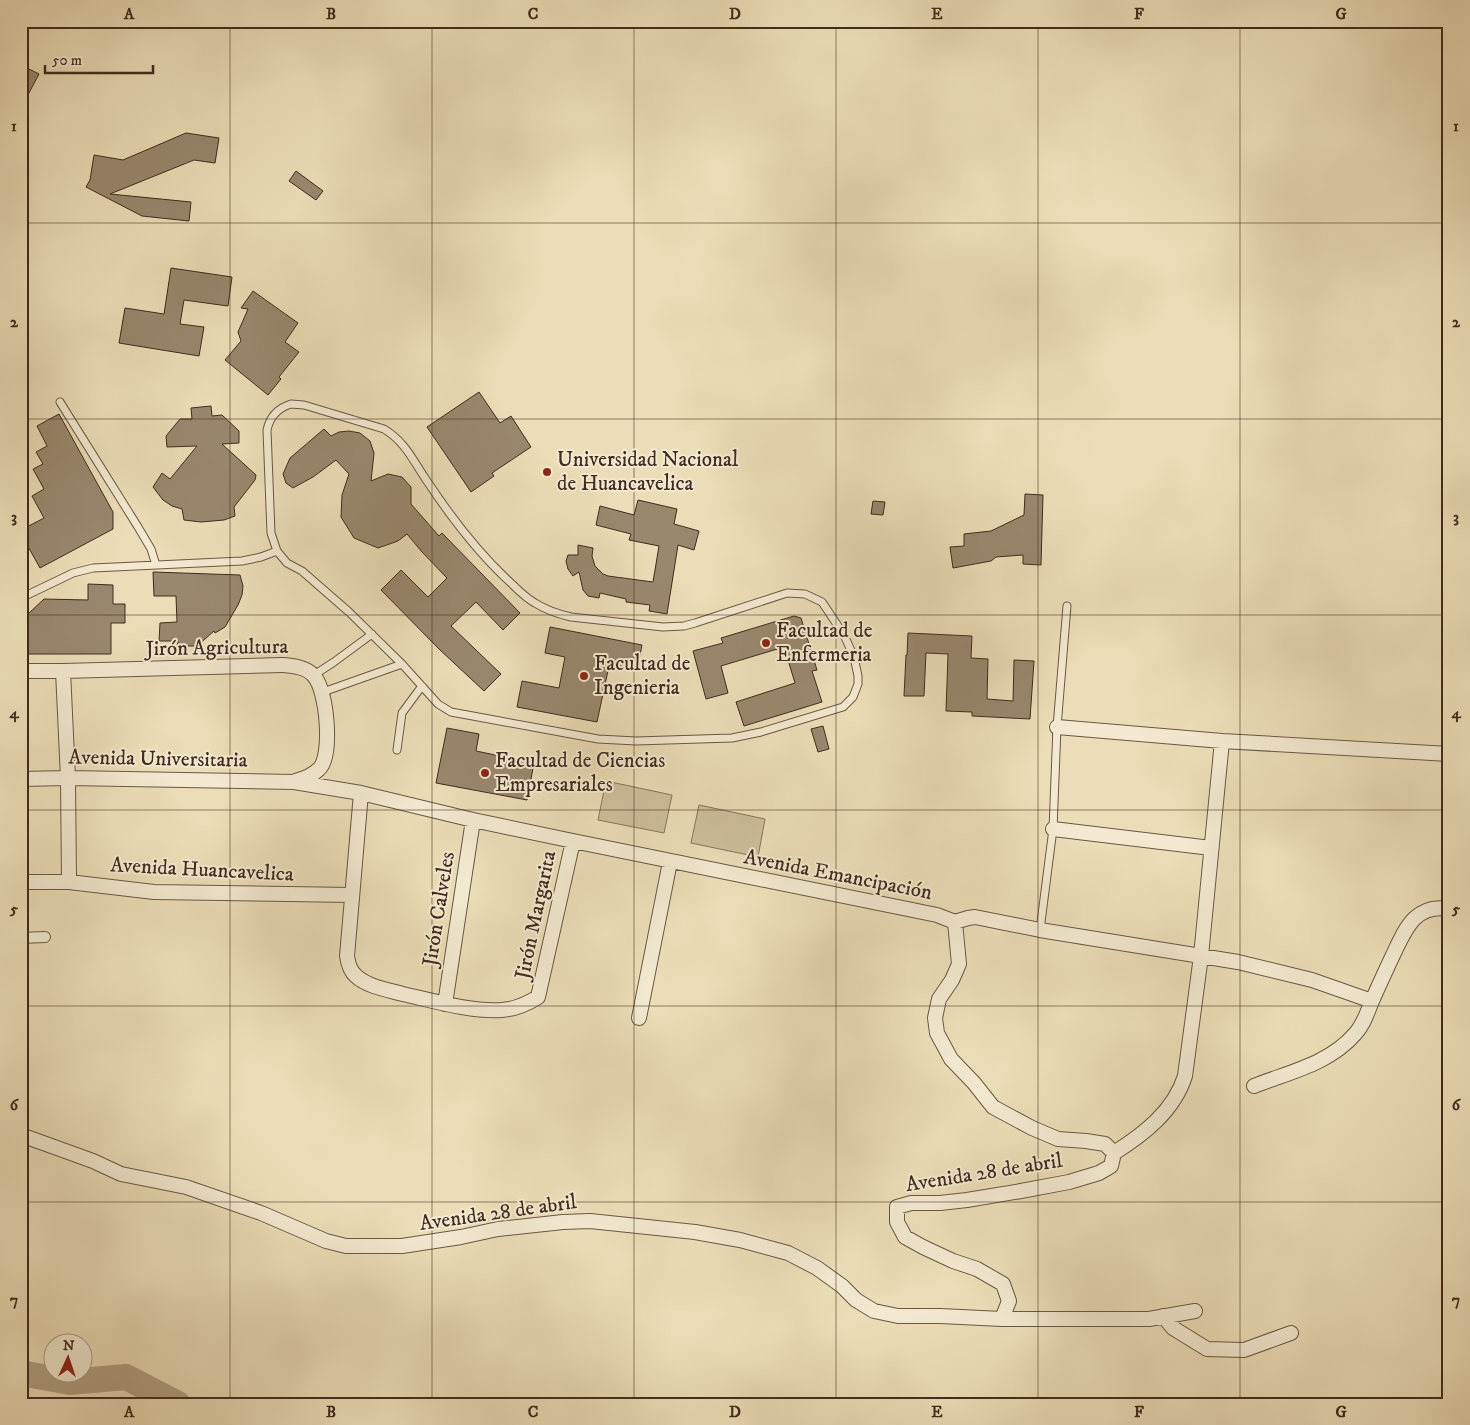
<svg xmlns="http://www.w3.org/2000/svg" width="1470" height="1425" font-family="'IM FELL DW Pica',serif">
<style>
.green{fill:#cebf9d;stroke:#88745e}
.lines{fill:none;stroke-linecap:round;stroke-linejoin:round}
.river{stroke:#b1a083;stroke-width:26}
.building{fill:#99876e;stroke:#412a1f}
.service-casing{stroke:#6c5745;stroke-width:9}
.pedestrian-casing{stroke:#6c5745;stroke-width:12}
.minor-casing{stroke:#6c5745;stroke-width:16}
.service{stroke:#f2e9d0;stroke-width:7}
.pedestrian{stroke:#f2e9d0;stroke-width:10}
.minor{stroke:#f2e9d0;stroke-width:14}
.grid{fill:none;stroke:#412a1f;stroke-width:1;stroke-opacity:0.55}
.poi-dot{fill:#8f2418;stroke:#f2e9d0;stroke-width:2}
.labels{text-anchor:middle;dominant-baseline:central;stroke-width:4;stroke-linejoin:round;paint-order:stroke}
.poi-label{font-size:21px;fill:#412a1f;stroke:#f2e9d0;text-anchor:start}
.street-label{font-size:21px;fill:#412a1f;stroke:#f2e9d0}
.neatline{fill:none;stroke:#412a1f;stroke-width:2}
.grid-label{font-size:16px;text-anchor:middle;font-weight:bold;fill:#412a1f}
</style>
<rect width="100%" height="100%" fill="#ebddb7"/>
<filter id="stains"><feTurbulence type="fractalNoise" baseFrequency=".004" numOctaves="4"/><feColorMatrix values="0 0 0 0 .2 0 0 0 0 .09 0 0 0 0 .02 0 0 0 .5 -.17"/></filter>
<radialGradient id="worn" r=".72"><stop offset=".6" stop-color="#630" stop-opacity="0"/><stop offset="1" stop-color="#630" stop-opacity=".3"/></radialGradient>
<!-- green -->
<path class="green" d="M 606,781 L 672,795 L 664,833 L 598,820 Z
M 699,805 L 765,819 L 758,857 L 691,843 Z"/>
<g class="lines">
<!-- river -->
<path class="river" d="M 21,1373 L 70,1382 L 126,1377 L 178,1404"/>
</g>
<!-- building -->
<path class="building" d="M 21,65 L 39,74 L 21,108 Z
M 186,133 L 219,138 L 215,163 L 194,160 L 110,194 L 191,202 L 189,221 L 142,216 L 86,187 L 90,180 L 94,155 L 123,160 Z
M 296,171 L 323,191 L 316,200 L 289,181 Z
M 171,268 L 232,277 L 228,306 L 184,300 L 180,324 L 204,327 L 199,356 L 119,343 L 125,308 L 164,314 Z
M 253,291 L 298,323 L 285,342 L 299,352 L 279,377 L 281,379 L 268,395 L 225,360 L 241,341 L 238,332 L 248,309 L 241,308 Z
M 479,392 L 500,423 L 511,416 L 531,447 L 492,473 L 494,476 L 471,492 L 427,427 Z
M 211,406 L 212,416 L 222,415 L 239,431 L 239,443 L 222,444 L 256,475 L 255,480 L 234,507 L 235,516 L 224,520 L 201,522 L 184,520 L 182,509 L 172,506 L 163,500 L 153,487 L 162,473 L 170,479 L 197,446 L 167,447 L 166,436 L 180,419 L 192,419 L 191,408 Z
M 59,414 L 113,512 L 113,529 L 40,568 L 21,534 L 21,530 L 44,518 L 32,496 L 44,489 L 33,469 L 43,464 L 36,452 L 47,446 L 37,426 Z
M 324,429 L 331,436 L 339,432 L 349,431 L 360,433 L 370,441 L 374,453 L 371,481 L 388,474 L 402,477 L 411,487 L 411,504 L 439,536 L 442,533 L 520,613 L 503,630 L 476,602 L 451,626 L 501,674 L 484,691 L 439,649 L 381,590 L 401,570 L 428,597 L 447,578 L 422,552 L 407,534 L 398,541 L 378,548 L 354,538 L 341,517 L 342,495 L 349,474 L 336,460 L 313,477 L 293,488 L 286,483 L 283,474 L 290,458 Z
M 1025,494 L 1043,495 L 1041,565 L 1023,564 L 1023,555 L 996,557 L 991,561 L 953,568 L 950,547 L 964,546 L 964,534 L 991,531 L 1024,515 Z
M 638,500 L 677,509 L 674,524 L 699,531 L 694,550 L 678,545 L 667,614 L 649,611 L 650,605 L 626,602 L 626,599 L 600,593 L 599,598 L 588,596 L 583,590 L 579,572 L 573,576 L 568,569 L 566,561 L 568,555 L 578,555 L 578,545 L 593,548 L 592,556 L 595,566 L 603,574 L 608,576 L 653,582 L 659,546 L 629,540 L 631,534 L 596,525 L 600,506 L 634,515 Z
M 873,501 L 885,502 L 883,515 L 871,514 Z
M 153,572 L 240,575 L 243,586 L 242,595 L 238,605 L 225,627 L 215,633 L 214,631 L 197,646 L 177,646 L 178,641 L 159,641 L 160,623 L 177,622 L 176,596 L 154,596 Z
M 88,584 L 113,585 L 113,604 L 125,604 L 125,623 L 111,623 L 111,654 L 28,654 L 28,614 L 44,599 L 88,600 Z
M 794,616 L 801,618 L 817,670 L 812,671 L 822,702 L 744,726 L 736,702 L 795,683 L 784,647 L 721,666 L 728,693 L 706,699 L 693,651 L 723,643 L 721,638 Z
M 550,627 L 642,645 L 637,671 L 609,666 L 597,722 L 517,707 L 522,681 L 559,688 L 565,657 L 545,653 Z
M 908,633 L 972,636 L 971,658 L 988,659 L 987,699 L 1013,701 L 1014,660 L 1034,661 L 1030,719 L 972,716 L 972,712 L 946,711 L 948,654 L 926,653 L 924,696 L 904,696 L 906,655 L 907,655 Z
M 823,726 L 829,749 L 818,752 L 811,729 Z
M 447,728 L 479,734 L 476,751 L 534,763 L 527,800 L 436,783 Z"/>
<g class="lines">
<!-- service casing -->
<g class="service-casing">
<path id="service" d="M 60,402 L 138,527 L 151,549 L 156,565
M 291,404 L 304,405 L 384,429 C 407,443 414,463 429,484 C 453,520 480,555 512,584 C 519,591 526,598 535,603 C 546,610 558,614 571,617 L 663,627 L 684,626 L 695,623 L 787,593 L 805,594 L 822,602 L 844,635 L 854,657 L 858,676 L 858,684 L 853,697 L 843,707 L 761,732 L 732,738 L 636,741 L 598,739 L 451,712 L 438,704 L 402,664 L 349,612 L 302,571 L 287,563 L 277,551 L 271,533 L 267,430 C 270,416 278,408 291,404 Z
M 21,598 L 73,573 L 93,568 L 242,561 L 261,557 L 277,551
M 314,675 L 334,662 L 372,634
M 323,692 L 402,664
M 397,750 L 402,713 L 422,686
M 1040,930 L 1053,829 L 1057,727 L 1067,606"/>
</g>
<!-- pedestrian casing -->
<g class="pedestrian-casing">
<path id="pedestrian" d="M 21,938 L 45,937"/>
</g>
<!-- minor casing -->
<g class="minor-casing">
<path id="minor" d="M 21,671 L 63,671 L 282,665 C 293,666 307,667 314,676 C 327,690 333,756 319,769 C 312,776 304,779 295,781
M 63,671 L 68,778 L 69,882
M 1057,727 L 1222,741 L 1449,754
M 21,779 L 68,778 L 294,782 L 361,793 L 473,820 L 573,841 L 937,915 L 955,922 L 968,918 L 975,917 L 1040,930 L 1238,962 L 1312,980 L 1372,1001
M 361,793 L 347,956 C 348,963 350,971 356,976 C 368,987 388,990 403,994 C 434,1001 471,1012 502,1010 C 516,1009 527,1004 538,997 L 573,841
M 1053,829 L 1211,848
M 21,882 L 69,882 L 154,892 L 352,895
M 445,1004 L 473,820
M 639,1018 L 670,862
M 1254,1086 C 1289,1072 1329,1064 1355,1034 C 1364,1024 1367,1013 1372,1001 C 1379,985 1386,970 1393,955 C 1405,930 1415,903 1449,909
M 21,1135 L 93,1161 L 121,1174 L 186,1187 L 261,1213 L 326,1241 L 346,1246 L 402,1246 L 461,1237 L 498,1229 L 563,1222 L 590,1221 L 695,1232 L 740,1240 L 788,1253 L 817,1268 L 842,1286 L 856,1300 L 874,1311 L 898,1316 L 940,1316 L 1002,1319 L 1009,1301 L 1003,1284 L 977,1269 L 953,1261 L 923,1247 L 905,1237 L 897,1222 L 897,1207 L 911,1203 L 940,1203 L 967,1200 L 1021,1191 L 1069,1182 L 1099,1173 L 1111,1166 L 1114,1153 L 1105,1144 L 1086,1141 L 1058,1139 L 1032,1128 L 993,1107 L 974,1083 L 951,1059 L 937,1033 L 935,1018 L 939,999 L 952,980 L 959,964 L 955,922
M 1114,1153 C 1144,1134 1174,1111 1185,1076 L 1201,956 L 1222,741
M 1163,1316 L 1173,1328 L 1207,1349 L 1244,1350 L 1291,1333
M 1002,1319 L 1149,1319 L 1195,1311"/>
</g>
<!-- service -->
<use href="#service" class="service"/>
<!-- pedestrian -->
<use href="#pedestrian" class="pedestrian"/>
<!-- minor -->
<use href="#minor" class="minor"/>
</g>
<!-- grid -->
<path class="grid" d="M 230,21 L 230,1404M 432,21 L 432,1404M 634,21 L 634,1404M 836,21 L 836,1404M 1038,21 L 1038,1404M 1240,21 L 1240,1404M 21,223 L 1449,223M 21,419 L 1449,419M 21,615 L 1449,615M 21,810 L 1449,810M 21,1006 L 1449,1006M 21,1202 L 1449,1202"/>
<!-- markers -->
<g class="poi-dot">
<circle cx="547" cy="472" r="5"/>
<circle cx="766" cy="643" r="5"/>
<circle cx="584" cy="676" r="5"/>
<circle cx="485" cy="773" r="5"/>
</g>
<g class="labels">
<!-- poi labels -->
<g class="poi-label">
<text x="557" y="460">Universidad Nacional<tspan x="557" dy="24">de Huancavelica</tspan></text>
<text x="776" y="631">Facultad de<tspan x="776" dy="24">Enfermeria</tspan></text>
<text x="594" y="664">Facultad de<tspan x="594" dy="24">Ingenieria</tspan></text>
<text x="495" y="761">Facultad de Ciencias<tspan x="495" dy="24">Empresariales</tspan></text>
</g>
<!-- street labels -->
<g class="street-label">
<text transform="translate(217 648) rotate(-1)">Jirón Agricultura</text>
<text transform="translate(158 759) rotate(1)">Avenida Universitaria</text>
<text transform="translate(202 870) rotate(3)">Avenida Huancavelica</text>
<text transform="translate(838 875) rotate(11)">Avenida Emancipación</text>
<text transform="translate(439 909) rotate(-81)">Jirón Calveles</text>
<text transform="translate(536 915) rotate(-78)">Jirón Margarita</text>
<text transform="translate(984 1173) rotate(-9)">Avenida 28 de abril</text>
<text transform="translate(498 1213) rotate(-8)">Avenida 28 de abril</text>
</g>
</g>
<!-- margin -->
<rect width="1470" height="1425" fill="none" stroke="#ebddb7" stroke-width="55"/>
<!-- north arrow -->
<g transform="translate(68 1358) rotate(3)"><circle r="24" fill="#f2e9d0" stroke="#ab9d89"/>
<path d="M0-4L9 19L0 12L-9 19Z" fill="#8f2418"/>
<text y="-8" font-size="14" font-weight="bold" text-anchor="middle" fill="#412a1f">N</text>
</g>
<!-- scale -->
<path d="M45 65v8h108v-8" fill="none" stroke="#412a1f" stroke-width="2.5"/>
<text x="52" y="65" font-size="15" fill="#412a1f" stroke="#f2e9d0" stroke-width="4" paint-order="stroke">50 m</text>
<rect x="28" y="28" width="1414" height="1370" class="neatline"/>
<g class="grid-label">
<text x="129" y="19">A</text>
<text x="331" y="19">B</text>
<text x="533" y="19">C</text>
<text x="735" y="19">D</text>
<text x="937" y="19">E</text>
<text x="1139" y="19">F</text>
<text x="1341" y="19">G</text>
<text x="14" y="131">1</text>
<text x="1456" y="131">1</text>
<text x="14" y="327">2</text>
<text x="1456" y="327">2</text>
<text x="14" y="522">3</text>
<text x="1456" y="522">3</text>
<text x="14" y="718">4</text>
<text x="1456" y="718">4</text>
<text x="14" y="914">5</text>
<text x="1456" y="914">5</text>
<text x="14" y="1110">6</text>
<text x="1456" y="1110">6</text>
<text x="14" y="1305">7</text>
<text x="1456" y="1305">7</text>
<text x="129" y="1417">A</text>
<text x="331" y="1417">B</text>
<text x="533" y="1417">C</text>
<text x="735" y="1417">D</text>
<text x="937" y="1417">E</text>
<text x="1139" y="1417">F</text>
<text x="1341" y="1417">G</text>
</g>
<rect width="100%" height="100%" filter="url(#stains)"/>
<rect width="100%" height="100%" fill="url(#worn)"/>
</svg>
